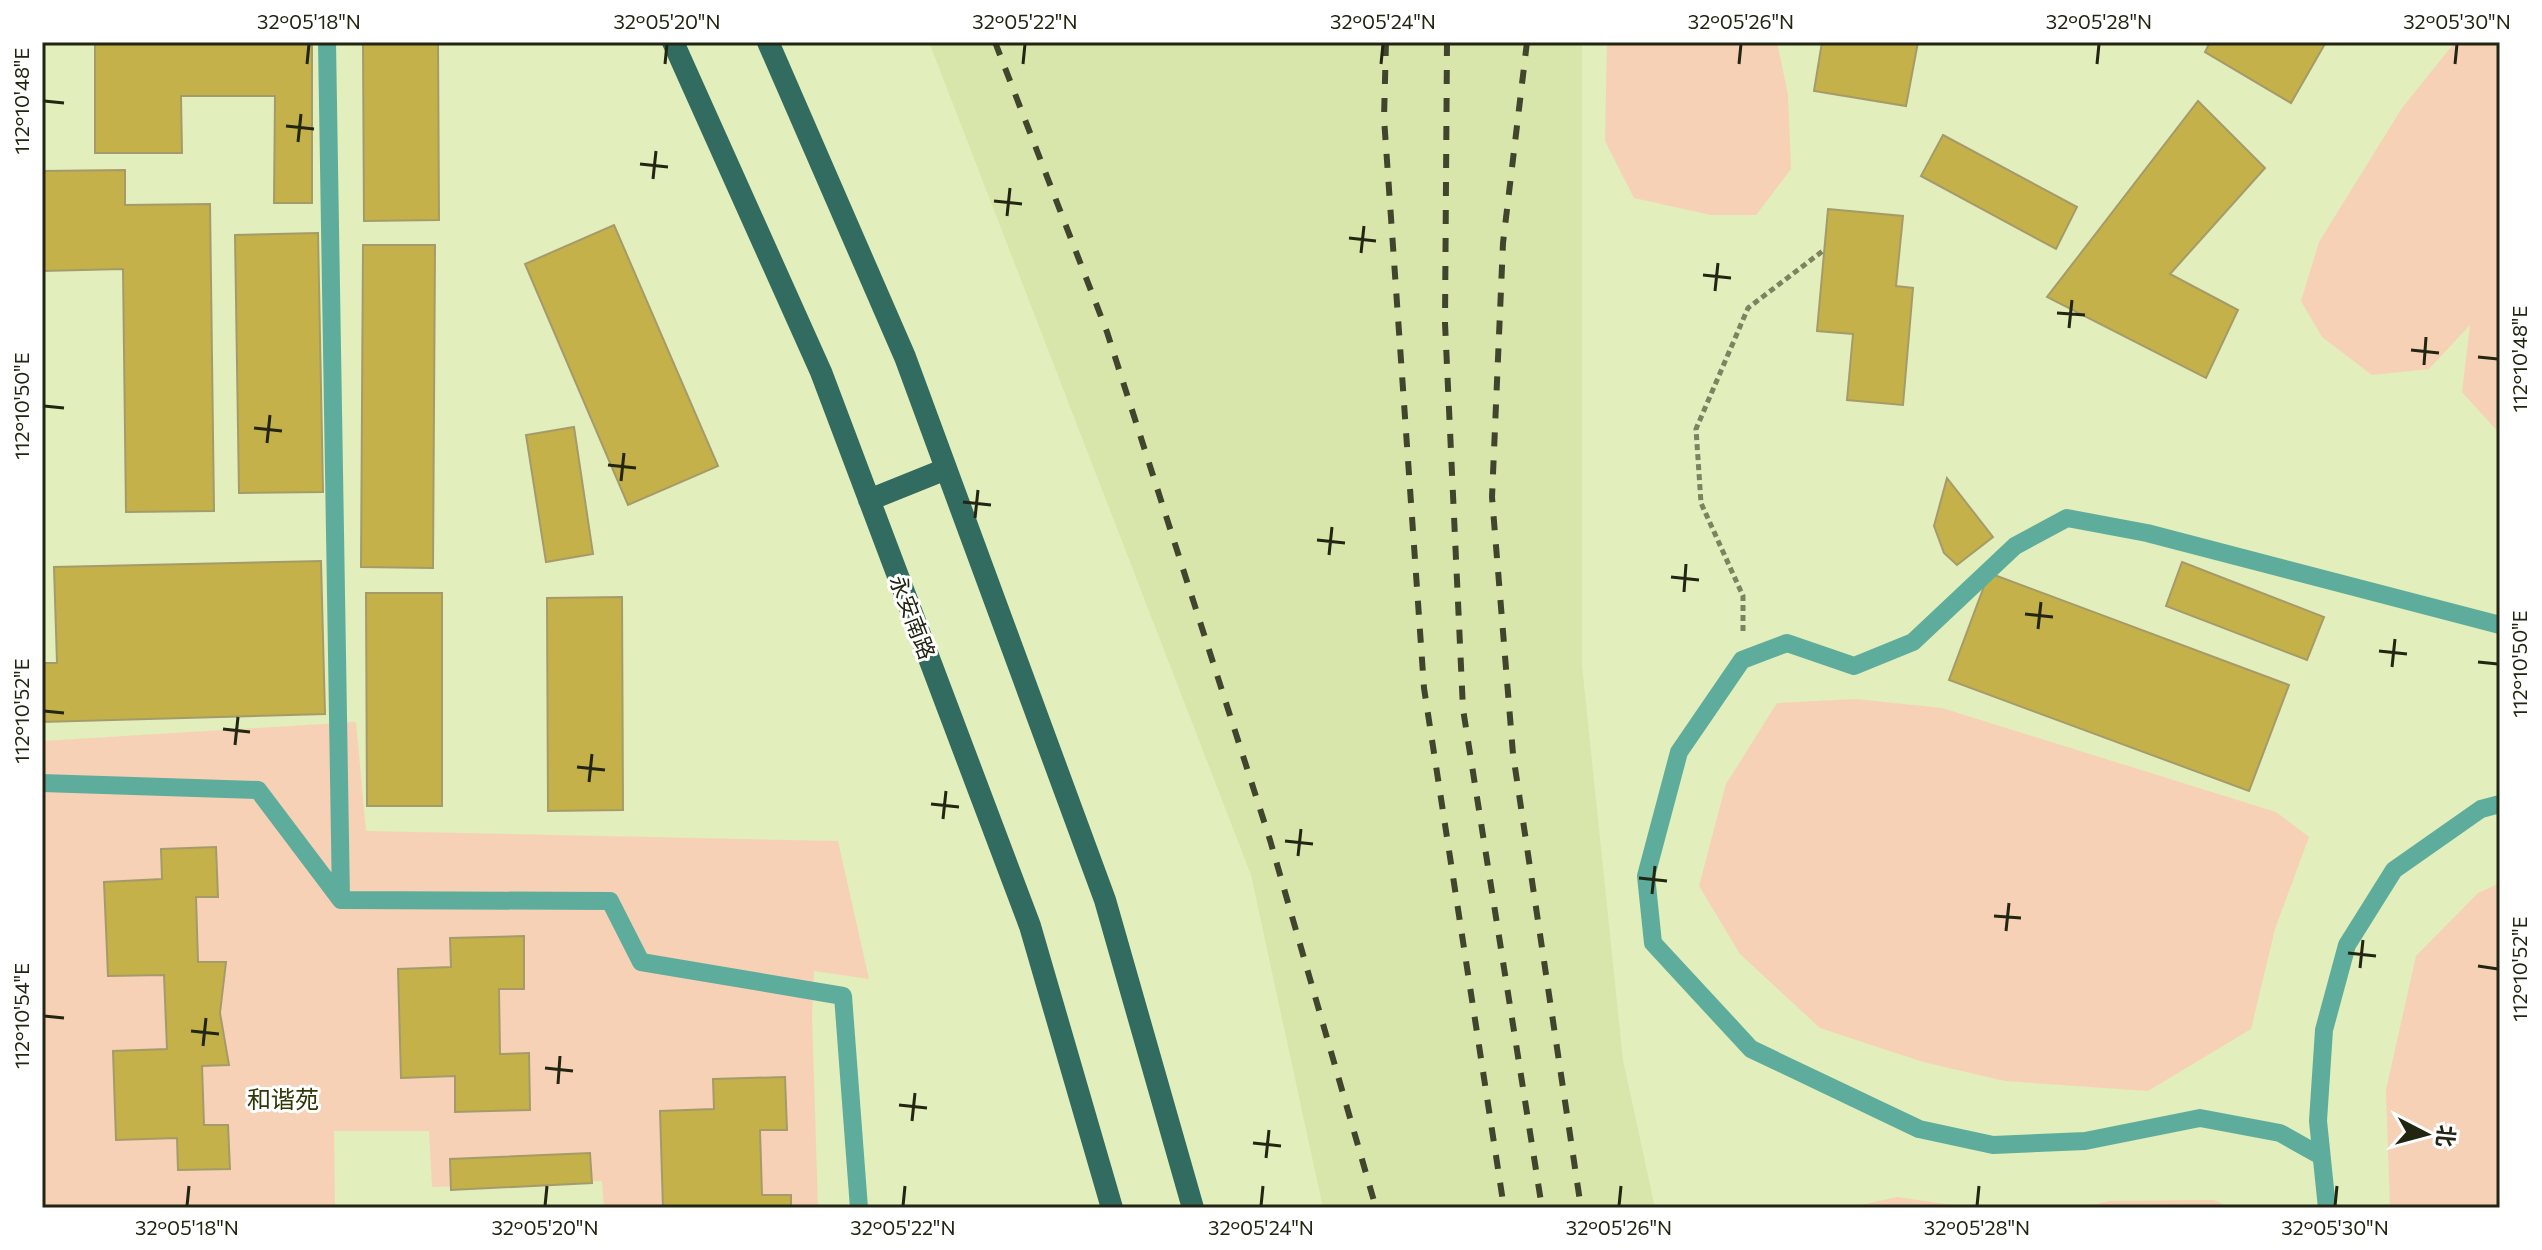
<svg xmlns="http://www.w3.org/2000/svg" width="2542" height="1250" font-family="Commissioner,'Noto Sans SC',sans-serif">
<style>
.built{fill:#d9e6ab}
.green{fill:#f7d1b5}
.building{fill:#c5b149;stroke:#a59b6a;stroke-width:2}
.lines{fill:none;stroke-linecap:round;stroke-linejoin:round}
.path{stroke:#7b8361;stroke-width:5;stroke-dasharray:6 4;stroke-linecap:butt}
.service{stroke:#5ead9c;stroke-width:18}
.primary{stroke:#326b5f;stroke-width:22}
.rail{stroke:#41452d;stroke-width:6;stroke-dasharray:14 14;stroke-linecap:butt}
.ticks{fill:none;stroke:#222512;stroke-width:3}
.labels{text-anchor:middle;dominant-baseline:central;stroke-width:6;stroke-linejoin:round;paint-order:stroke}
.street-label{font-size:22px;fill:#222512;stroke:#fff}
.neighbourhood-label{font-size:24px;fill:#303808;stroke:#fff}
.neatline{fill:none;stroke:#222512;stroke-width:3}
.ticks-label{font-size:20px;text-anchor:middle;fill:#222512}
</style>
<rect width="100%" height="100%" fill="#e2eebb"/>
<!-- built -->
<path class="built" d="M 929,42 L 1582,42 L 1582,665 L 1623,1060 L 1655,1208 L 1323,1208 L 1251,875 Z"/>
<!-- green -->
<path class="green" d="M 1607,42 L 1777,42 L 1788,95 L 1791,169 L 1756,215 L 1711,215 L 1634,198 L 1605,141 Z
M 2455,42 L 2500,42 L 2500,434 L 2462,392 L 2470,325 L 2429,369 L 2372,375 L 2322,337 L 2301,301 L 2319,242 L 2402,108 Z
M 1856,699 L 1942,708 L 2276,812 L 2309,837 L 2275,929 L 2251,1029 L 2148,1091 L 2005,1081 L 1923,1062 L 1820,1028 L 1740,954 L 1699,886 L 1726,784 L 1777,703 Z
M 356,722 L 366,831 L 838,841 L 869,979 L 814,971 L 812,1016 L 818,1208 L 604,1208 L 602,1181 L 432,1187 L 429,1131 L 334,1131 L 335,1208 L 42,1208 L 42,741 Z
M 2500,883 L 2500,1208 L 2390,1208 L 2386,1090 L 2416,956 L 2478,893 Z
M 1897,1197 L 1972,1208 L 1847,1208 Z
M 2110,1201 L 2214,1200 L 2230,1208 L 2079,1208 Z"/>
<!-- building -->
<path class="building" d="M 95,42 L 312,42 L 312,203 L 274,203 L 275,96 L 181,96 L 182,153 L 95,153 Z
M 363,42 L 438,42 L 439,220 L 364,221 Z
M 1822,42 L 1918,42 L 1906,106 L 1814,91 Z
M 2210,42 L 2326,42 L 2291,103 L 2205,52 Z
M 2198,101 L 2265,168 L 2170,274 L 2238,310 L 2206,378 L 2047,297 Z
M 1943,135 L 2077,207 L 2056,249 L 1921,176 Z
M 125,170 L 125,205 L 210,204 L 214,511 L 126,512 L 123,269 L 42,271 L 42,171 Z
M 1828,209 L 1903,216 L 1896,286 L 1913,288 L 1903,405 L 1847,400 L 1853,334 L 1817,331 Z
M 614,225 L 718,466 L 628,505 L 525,264 Z
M 318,233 L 323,492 L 239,493 L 235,235 Z
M 363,245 L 435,245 L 433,568 L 361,567 Z
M 574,427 L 593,554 L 546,562 L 526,435 Z
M 1947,478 L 1993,537 L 1957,565 L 1944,553 L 1934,526 Z
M 321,561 L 325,714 L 42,722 L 42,663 L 57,663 L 54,567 Z
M 2182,562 L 2324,617 L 2307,660 L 2166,606 Z
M 1989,573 L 2289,685 L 2249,791 L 1949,680 Z
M 366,593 L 442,593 L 442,806 L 367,806 Z
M 622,597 L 623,810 L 548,811 L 547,598 Z
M 216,847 L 218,897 L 196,897 L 198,962 L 226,962 L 220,1013 L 229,1065 L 202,1066 L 204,1125 L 228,1125 L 230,1169 L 178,1170 L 177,1138 L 116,1140 L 113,1051 L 167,1049 L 164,975 L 108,976 L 104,882 L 162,879 L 161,849 Z
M 524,936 L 524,989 L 499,989 L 500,1054 L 529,1053 L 530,1110 L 455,1112 L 455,1076 L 401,1078 L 398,969 L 451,967 L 450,938 Z
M 785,1077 L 787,1130 L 760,1130 L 762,1195 L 791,1195 L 791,1208 L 663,1208 L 660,1111 L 714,1109 L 713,1079 Z
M 590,1153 L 592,1183 L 451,1190 L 450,1159 Z"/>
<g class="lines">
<!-- path -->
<path class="path" d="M 1743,631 L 1743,596 L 1701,503 L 1696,429 L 1748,308 L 1824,250"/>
<!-- service -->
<path class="service" d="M 327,42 L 341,900 L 610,901 L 641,962 L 843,996 L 859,1208
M 42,783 L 258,790 L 341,900
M 2321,1156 L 2280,1133 L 2200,1118 L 2085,1141 L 1993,1145 L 1919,1129 L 1751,1049 L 1653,943 L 1646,876 L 1679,752 L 1742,660 L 1787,643 L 1854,666 L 1913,642 L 2015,546 L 2067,518 L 2147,533 L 2500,625
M 2327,1208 L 2318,1121 L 2324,1030 L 2347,945 L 2394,870 L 2481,809 L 2500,804"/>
<!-- primary -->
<path class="primary" d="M 673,42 L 821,372 L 1030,926 L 1112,1208
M 768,42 L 905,357 L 1105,900 L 1193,1208
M 869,500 L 946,469"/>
<!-- rail -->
<path class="rail" d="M 995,42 L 1107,332 L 1270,840 L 1376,1208
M 1386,42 L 1384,118 L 1424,688 L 1504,1208
M 1447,42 L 1445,323 L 1463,709 L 1542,1208
M 1527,42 L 1503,243 L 1492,497 L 1513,754 L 1581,1208"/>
</g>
<!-- ticks -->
<path class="ticks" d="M 307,64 L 309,44M 665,64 L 667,44M 1023,64 L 1025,44M 1381,64 L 1383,44M 1739,64 L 1741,44M 2097,64 L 2099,44M 2455,64 L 2457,44M 44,101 L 64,103M 286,126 L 314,129M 298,142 L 301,114M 640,164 L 668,167M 653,179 L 656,151M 994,201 L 1022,204M 1007,216 L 1010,188M 1349,238 L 1376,241M 1361,253 L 1364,226M 1703,275 L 1731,278M 1715,291 L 1718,263M 2057,313 L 2085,315M 2069,328 L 2072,300M 2411,350 L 2439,353M 2478,357 L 2498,359M 2424,365 L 2426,337M 44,406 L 64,408M 254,428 L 282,431M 267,443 L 270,415M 608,465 L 636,468M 621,481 L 624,453M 963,502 L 991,505M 975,518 L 978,490M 1317,540 L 1345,543M 1329,555 L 1332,527M 1671,577 L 1699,580M 1684,592 L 1686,564M 2025,614 L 2053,617M 2038,629 L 2041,602M 2379,651 L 2407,654M 2478,662 L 2498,664M 2392,667 L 2395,639M 44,711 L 64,713M 223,729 L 250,732M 235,745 L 238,717M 577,767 L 605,770M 589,782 L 592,754M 931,804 L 959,807M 943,819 L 946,791M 1285,841 L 1313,844M 1298,856 L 1301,829M 1639,878 L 1667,881M 1652,894 L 1655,866M 1994,916 L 2021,918M 2006,931 L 2009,903M 2348,953 L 2376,956M 2478,966 L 2498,969M 2360,968 L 2363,940M 44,1016 L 64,1018M 191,1031 L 219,1034M 203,1046 L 206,1018M 545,1068 L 573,1071M 558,1084 L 560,1056M 899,1105 L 927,1108M 912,1121 L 915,1093M 1253,1143 L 1281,1146M 1266,1158 L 1269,1130M 187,1206 L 189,1186M 545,1206 L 547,1186M 903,1206 L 905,1186M 1261,1206 L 1263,1186M 1619,1206 L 1621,1186M 1977,1206 L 1979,1186M 2335,1206 L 2337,1186"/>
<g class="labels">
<!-- street labels -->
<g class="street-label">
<text transform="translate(913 617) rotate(69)">永安南路</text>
</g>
<!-- neighbourhood labels -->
<g class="neighbourhood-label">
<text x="283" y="1098">和谐苑</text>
</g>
</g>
<!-- border -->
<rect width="2542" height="1250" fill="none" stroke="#ffffff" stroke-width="88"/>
<!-- north arrow -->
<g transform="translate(2426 1134) rotate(96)" stroke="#ffffff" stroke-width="6" paint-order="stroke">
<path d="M0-6L14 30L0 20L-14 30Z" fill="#222512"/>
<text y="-12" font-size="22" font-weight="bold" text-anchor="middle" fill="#222512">北</text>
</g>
<rect x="44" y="44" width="2454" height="1162" class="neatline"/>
<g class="ticks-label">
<text x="309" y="29">32°05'18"N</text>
<text x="667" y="29">32°05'20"N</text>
<text x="1025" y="29">32°05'22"N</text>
<text x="1383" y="29">32°05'24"N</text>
<text x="1741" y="29">32°05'26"N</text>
<text x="2099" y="29">32°05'28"N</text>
<text x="2457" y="29">32°05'30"N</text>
<text transform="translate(22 101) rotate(-90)" y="7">112°10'48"E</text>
<text transform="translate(2520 359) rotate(-90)" y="7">112°10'48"E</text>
<text transform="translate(22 406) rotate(-90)" y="7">112°10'50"E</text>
<text transform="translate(2520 664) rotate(-90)" y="7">112°10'50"E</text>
<text transform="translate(22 711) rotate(-90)" y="7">112°10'52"E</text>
<text transform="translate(2520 969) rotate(-90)" y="7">112°10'52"E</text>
<text transform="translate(22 1016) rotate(-90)" y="7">112°10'54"E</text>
<text x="187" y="1235">32°05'18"N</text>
<text x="545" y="1235">32°05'20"N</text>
<text x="903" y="1235">32°05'22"N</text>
<text x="1261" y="1235">32°05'24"N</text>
<text x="1619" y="1235">32°05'26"N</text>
<text x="1977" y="1235">32°05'28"N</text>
<text x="2335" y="1235">32°05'30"N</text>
</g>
</svg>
